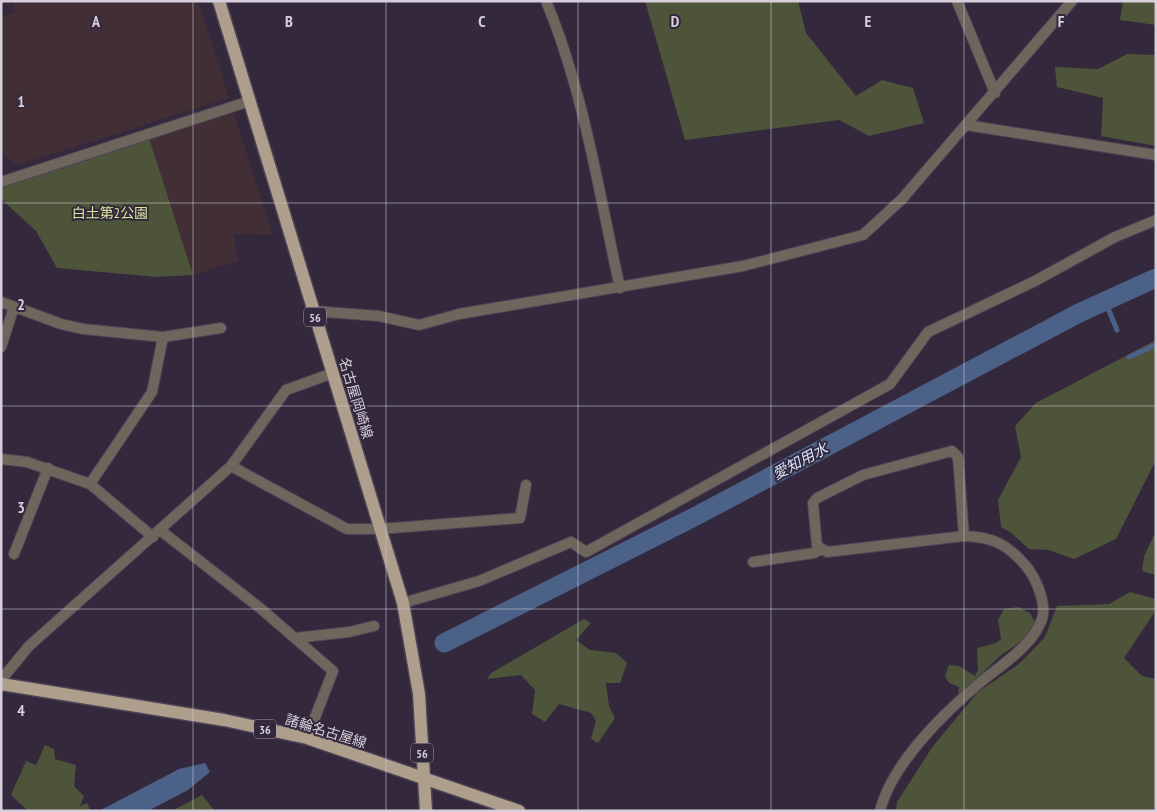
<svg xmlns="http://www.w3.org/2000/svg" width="1157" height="812" font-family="'PT Sans Narrow','Noto Sans JP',sans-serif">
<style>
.commercial{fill:#422f35}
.green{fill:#4e5439}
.water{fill:#4b6188}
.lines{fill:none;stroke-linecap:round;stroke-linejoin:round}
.stream{stroke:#4b6188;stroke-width:5}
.canal{stroke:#4b6188;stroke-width:19}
.minor-casing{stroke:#4d4355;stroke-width:12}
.primary-casing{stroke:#4d4355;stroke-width:15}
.minor{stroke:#6e665d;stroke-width:10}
.primary{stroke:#ae9e8c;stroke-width:12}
.grid{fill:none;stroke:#d6cfdb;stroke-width:1;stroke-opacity:0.55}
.labels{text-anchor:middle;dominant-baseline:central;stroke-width:4;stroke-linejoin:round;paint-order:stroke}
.shield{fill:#33283c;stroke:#a59dab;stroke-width:1}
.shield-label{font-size:12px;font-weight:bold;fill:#d6cfdb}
.park-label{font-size:14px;fill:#d8e79c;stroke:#33283c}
.street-label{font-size:14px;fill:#d6cfdb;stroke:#33283c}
.water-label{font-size:15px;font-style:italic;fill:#d4e3fd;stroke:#33283c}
.grid-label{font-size:16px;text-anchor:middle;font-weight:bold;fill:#d6cfdb;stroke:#33283c;stroke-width:4;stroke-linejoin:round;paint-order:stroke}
</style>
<rect width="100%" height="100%" fill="#33283c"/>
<!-- commercial -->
<path class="commercial" d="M 12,1 L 198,1 L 229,98 L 15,166 L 1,149 L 1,16 L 15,12 Z
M 233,111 L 273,235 L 234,234 L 238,261 L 193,275 L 149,138 Z"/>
<!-- green -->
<path class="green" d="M 645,1 L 798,1 L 806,33 L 856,96 L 882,80 L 913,88 L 924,123 L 869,136 L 839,120 L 685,140 Z
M 1123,1 L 1156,1 L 1156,25 L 1120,20 Z
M 1127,54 L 1156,55 L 1156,146 L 1101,136 L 1103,98 L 1057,87 L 1055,67 L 1098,69 Z
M 149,138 L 193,275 L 157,277 L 57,268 L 36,231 L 1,199 L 1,184 Z
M 1156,340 L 1156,454 L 1154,464 L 1116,539 L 1074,559 L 1049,550 L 1029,549 L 1010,532 L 1001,527 L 998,500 L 1021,457 L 1015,426 L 1036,403 Z
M 1156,531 L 1156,575 L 1142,571 L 1144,556 Z
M 1130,592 L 1156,599 L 1156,610 L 1124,658 L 1142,676 L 1156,679 L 1156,811 L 896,811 L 897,802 L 933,746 L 978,692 L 1020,663 L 1045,637 L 1057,606 L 1109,604 Z
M 1018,607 L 1030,613 L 1035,622 L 1025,639 L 1001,655 L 958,696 L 959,687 L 949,683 L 945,676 L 949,665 L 959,666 L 975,676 L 978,670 L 977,648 L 996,643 L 1001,639 L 998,620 L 1004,609 Z
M 584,619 L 591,623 L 576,640 L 590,650 L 616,653 L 627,663 L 620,683 L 606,683 L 609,706 L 615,718 L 598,743 L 591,739 L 596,721 L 591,713 L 559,704 L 545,722 L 532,714 L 535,690 L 521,675 L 487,679 L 491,673 Z
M 45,745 L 54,749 L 55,759 L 76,765 L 74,786 L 84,796 L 80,806 L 87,803 L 91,811 L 28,811 L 11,795 L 26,761 L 36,765 Z
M 202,795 L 215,811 L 172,811 Z"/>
<!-- water -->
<path class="water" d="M 205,763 L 210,772 L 188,790 L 148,811 L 99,811 L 179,769 Z"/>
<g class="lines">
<!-- stream -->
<path class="stream" d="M 1105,301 L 1117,330
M 1129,357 L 1156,345"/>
<!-- canal -->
<path class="canal" d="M 444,643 L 698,515 L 1079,313 L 1156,278"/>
<!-- minor casing -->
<g class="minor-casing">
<path id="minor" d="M 546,1 C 584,92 599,193 620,288
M 957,1 L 995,93
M 966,125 L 1156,155
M 1,182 L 250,101
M 1,302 L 61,324 L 83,329 L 163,337 L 221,328
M 313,311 L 379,316 L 419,325 L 459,314 L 743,266 L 863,235 L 902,199 L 1072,1
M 1,347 L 14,307
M 1,459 L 27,462 L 90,484 L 153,537
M 231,466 L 347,529 L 380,529 L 520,518 L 526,485
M 90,484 L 152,392 L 163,337
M 160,530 L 260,608 L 333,671 L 307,738
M 14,554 L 48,468
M 753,562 L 814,553 L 822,549
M 403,603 L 479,581 L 571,542 L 586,552 L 890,384 L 928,332 L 1035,281 L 1115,237 L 1156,220
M 295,638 L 349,632 L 374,626
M 1,680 L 29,646 L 231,466 L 286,390 L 333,373
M 880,811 C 892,763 945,712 982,681 C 1003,664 1033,645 1042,619 C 1047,604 1036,578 1026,566 C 1007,544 993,537 964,536 L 827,552 L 817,546 L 813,503 L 817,498 L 863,475 L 952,451 L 958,457 L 964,536"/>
</g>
<!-- primary casing -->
<g class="primary-casing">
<path id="primary" d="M 219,1 L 403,603 L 419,694 L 426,811
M 1,684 L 224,720 L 307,738 L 519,811"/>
</g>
<!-- minor -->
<use href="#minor" class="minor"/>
<!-- primary -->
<use href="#primary" class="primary"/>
</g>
<!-- grid -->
<path class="grid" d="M 193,1 L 193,811M 386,1 L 386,811M 578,1 L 578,811M 771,1 L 771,811M 964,1 L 964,811M 1,203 L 1156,203M 1,406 L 1156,406M 1,609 L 1156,609"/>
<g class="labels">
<!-- shield labels -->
<g class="shield">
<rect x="304" y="307.5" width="22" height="19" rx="4"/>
<rect x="254" y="719.5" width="22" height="19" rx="4"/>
<rect x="411" y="743.5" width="22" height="19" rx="4"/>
</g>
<g class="shield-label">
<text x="315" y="317">56</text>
<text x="265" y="729">36</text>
<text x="422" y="753">56</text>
</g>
<!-- park labels -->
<g class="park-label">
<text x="110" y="213">白土第2公園</text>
</g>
<!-- street labels -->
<g class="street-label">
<text transform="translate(356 398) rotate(73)">名古屋岡崎線</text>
<text transform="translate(326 731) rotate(17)">諸輪名古屋線</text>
</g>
<!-- water labels -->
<g class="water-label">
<text transform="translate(800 461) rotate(-28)">愛知用水</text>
</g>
</g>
<g class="grid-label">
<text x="96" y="27">A</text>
<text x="289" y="27">B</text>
<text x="482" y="27">C</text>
<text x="675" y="27">D</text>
<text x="868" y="27">E</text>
<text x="1061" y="27">F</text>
<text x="21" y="107">1</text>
<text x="21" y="310">2</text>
<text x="21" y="513">3</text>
<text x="21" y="716">4</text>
</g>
<!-- border -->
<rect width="1157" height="812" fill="none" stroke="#d6cfdb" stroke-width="5"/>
</svg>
